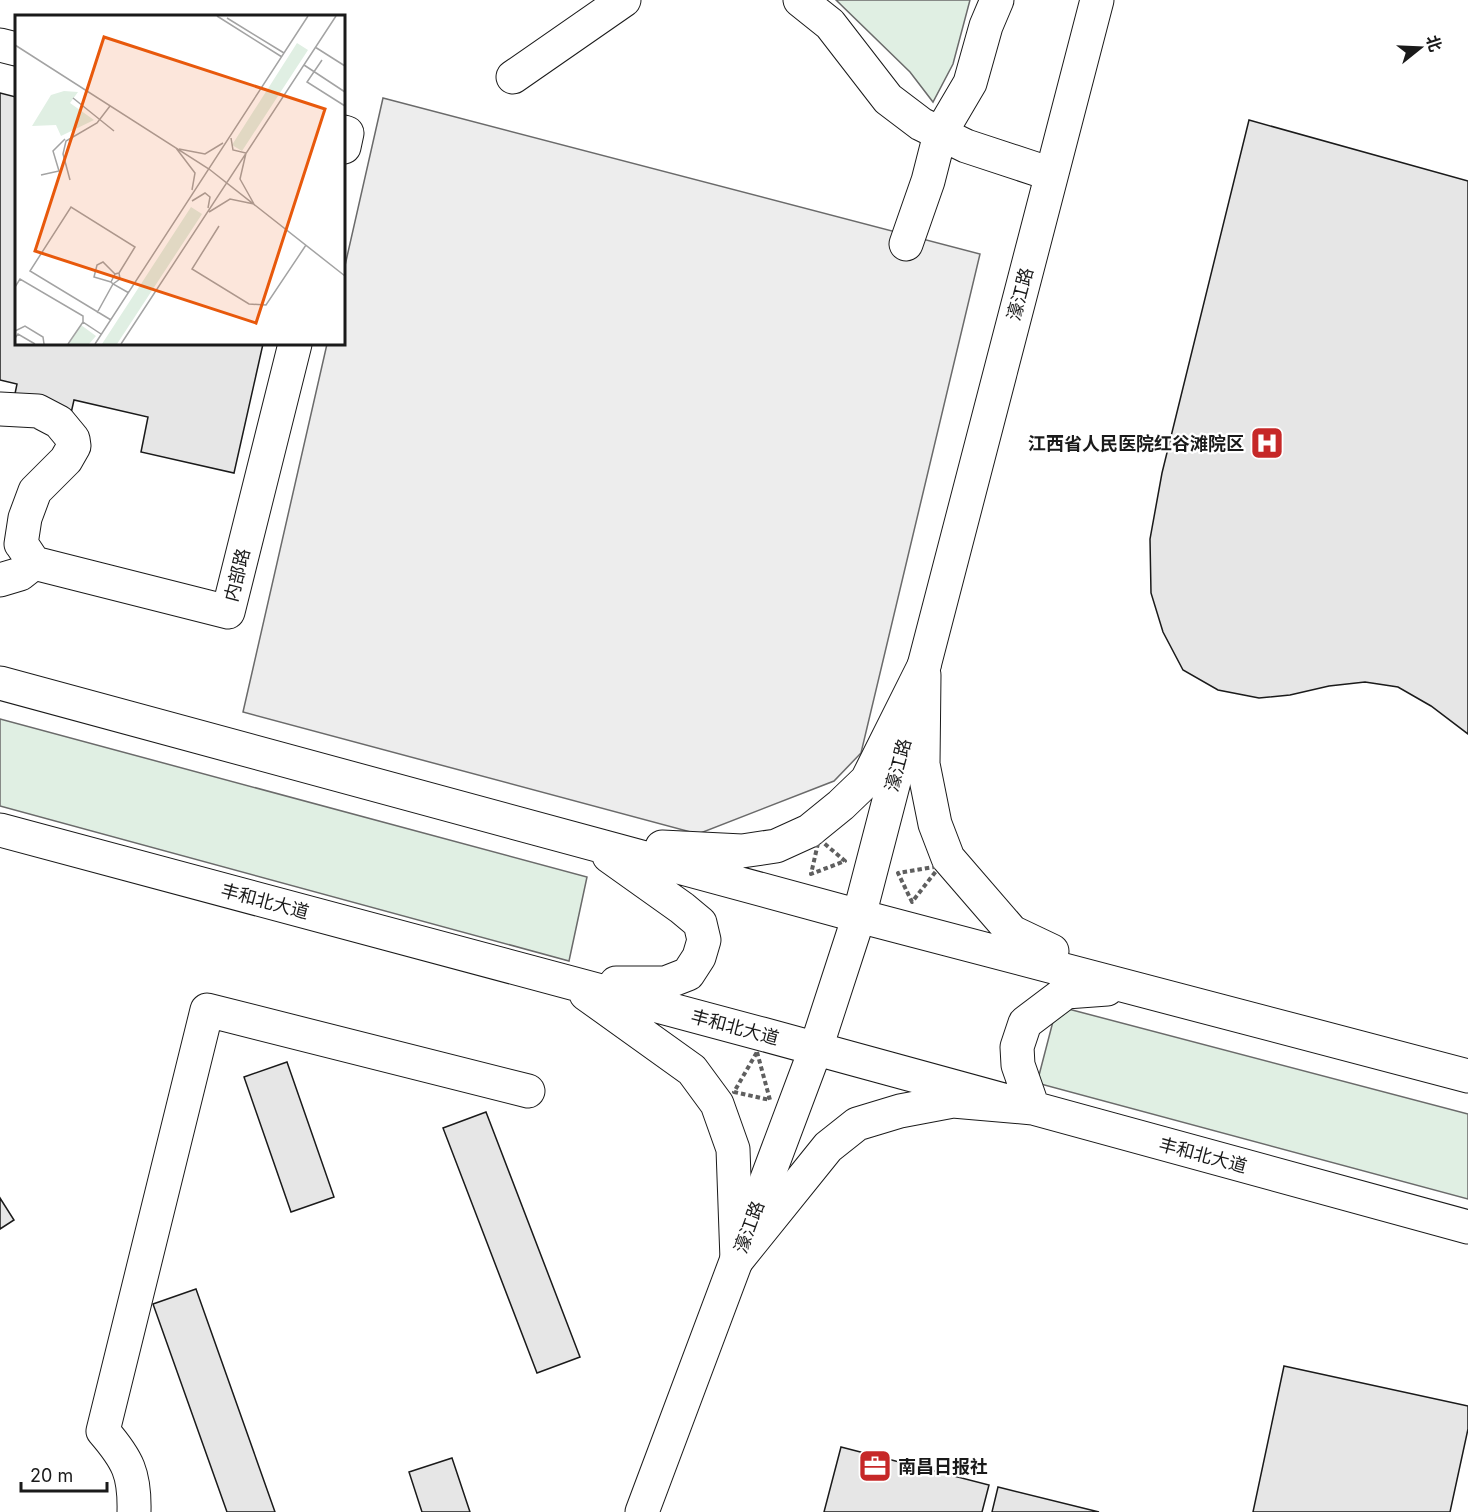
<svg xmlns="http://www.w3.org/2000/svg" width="1468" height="1512" font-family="Inter,'Noto Sans SC',sans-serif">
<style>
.green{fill:#e0efe3;stroke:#6a6a6a;stroke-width:1.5}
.parking{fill:#ededed;stroke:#6a6a6a;stroke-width:1.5}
.building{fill:#e6e6e6;stroke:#1a1a1a;stroke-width:1.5}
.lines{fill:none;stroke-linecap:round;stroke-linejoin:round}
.minor-casing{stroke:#1a1a1a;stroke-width:35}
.highway-casing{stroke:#1a1a1a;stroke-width:35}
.path{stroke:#5f5f5f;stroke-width:4;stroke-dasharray:4.5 3;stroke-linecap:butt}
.minor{stroke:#fff;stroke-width:33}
.highway{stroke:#fff;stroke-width:33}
.labels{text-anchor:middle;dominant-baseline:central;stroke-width:4.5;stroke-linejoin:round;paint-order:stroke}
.street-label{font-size:18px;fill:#1a1a1a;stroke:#fff}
.poi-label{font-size:18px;font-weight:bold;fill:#1a1a1a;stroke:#fff;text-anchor:end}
.inset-road{fill:none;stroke:#a3a3a3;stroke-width:1.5}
.view{fill:#e8590c;fill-opacity:0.15;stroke:#e8590c;stroke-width:3}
.inset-edge{fill:none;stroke:#1a1a1a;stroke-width:3}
</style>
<rect width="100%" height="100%" fill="#fff"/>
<!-- green -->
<path class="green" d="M 836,0 L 970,0 L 953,64 L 933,102 L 910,72 Z
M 0,719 L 587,877 L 569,961 L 0,806 Z
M 1057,1006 L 1468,1114 L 1468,1199 L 1037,1083 Z"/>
<!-- parking -->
<path class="parking" d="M 383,98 L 980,254 L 861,753 L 834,781 L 698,834 L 243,712 L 327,344 L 344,344 L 344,270 Z"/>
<!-- building -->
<path class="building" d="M 0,93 L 16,97 L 16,344 L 263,344 L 234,473 L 141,452 L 148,417 L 74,400 L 67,431 L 10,418 L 17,384 L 0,380 Z
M 1249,120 L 1468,181 L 1468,734 L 1431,706 L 1398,687 L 1365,682 L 1329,686 L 1290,695 L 1259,698 L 1218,690 L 1183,670 L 1163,632 L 1151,593 L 1150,539 L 1162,473 Z
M 287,1062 L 334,1197 L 291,1212 L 244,1077 Z
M 486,1112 L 580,1357 L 537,1373 L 443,1128 Z
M 0,1198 L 14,1220 L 0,1229 Z
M 196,1289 L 275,1512 L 227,1512 L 153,1304 Z
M 1284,1366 L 1468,1406 L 1468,1429 L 1450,1512 L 1253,1512 Z
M 841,1447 L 989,1485 L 982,1512 L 824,1512 Z
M 452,1458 L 470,1512 L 422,1512 L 409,1472 Z
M 998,1487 L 1099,1512 L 992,1512 Z"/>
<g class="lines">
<!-- minor casing -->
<g class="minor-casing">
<path id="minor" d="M 800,0 L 830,24 L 888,99 L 921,124 L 966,146 L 1051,174
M 0,45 L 16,49
M 513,77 L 624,0
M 344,132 L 347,133 L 344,147
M 906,244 L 928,181 L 940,134 L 970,83 L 986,26 L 997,0
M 0,409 L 38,411 L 59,422 L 73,439 L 74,446 L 66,460 L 35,491 L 25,518 L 21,544
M 34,563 L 228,612 L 295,344
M 0,580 L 20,574 L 34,563 L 22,545
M 134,1512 C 135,1474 128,1460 103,1431 L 207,1010 L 528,1091
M 642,1512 L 816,1048 L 859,916 L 1097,0"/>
</g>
<!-- highway casing -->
<g class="highway-casing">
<path id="highway" d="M 924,675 L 923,764 L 935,824 L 948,858 L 1012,932 L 1052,951
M 0,683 L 859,916 L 1468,1076
M 0,830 L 762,1034 L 1468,1227
M 662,847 L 742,851 L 776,846 L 809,831 L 841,805 L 867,780 L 924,666
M 609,856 L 682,908 L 700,923 L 704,940 L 699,957 L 688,974 L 665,983 L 616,983
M 586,994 L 692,1070 L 717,1104 L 733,1149 L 737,1260
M 737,1260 L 828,1147 L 857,1124 L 900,1111 L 953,1101 L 1033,1108 L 1018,1065 L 1017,1047 L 1025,1023 L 1066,992 L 1107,989"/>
</g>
<!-- path -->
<path class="path" d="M 819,839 L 845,861 L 811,874 Z
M 940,866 L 912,902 L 898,873 Z
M 757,1052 L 770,1100 L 734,1092 Z"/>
<!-- minor -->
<use href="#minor" class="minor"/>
<!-- highway -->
<use href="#highway" class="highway"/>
</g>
<!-- icons -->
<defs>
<g id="hospital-square" transform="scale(1.725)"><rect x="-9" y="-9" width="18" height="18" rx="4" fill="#c62828" stroke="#fff"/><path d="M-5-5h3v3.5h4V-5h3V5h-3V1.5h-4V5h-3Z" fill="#fff"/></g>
<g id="office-square" transform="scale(1.725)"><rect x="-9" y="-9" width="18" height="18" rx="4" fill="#c62828" stroke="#fff"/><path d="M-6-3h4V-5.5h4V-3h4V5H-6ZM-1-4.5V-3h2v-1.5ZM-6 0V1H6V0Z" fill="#fff"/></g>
</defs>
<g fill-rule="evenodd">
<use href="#hospital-square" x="1267" y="443"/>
<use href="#office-square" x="875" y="1466"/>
</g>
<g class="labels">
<!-- street labels -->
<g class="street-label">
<text transform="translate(1020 294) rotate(-75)">濠江路</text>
<text transform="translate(237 575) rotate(-76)">内部路</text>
<text transform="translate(898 765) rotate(-75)">濠江路</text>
<text transform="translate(265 901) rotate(15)">丰和北大道</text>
<text transform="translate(735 1027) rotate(15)">丰和北大道</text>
<text transform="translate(1203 1155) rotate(15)">丰和北大道</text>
<text transform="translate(749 1227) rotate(-70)">濠江路</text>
</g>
<!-- poi labels -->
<g class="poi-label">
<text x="1244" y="443">江西省人民医院红谷滩院区</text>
<text x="898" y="1466" text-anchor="start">南昌日报社</text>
</g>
</g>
<!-- overview -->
<g transform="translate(15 15)">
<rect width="330" height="330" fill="#fff"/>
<path d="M 282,28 L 293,35 L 227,136 L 217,130 ZM 49,76 L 63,77 L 55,88 L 79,105 L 46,121 L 41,110 L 17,111 L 36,80 ZM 176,192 L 187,199 L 102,329 L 87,329 ZM 66,310 L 81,321 L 74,329 L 54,329 Z" fill="#e0efe3"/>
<path class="inset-road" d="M 202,1 L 267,42M 212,3 L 269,38M 0,30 L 194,154 L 330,261M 300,32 L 330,51M 307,45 L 292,67 L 330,91M 289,50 L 330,77M 58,83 L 99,116M 216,123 L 218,135 L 231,138 L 225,164 L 239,189M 161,133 L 180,158 L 177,175M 164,134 L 190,139 L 208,128M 26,160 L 44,156 L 38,136 L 50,124M 55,165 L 48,139 L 51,126 L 82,108 L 95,91M 177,186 L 190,178 L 195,182 L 193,193M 194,197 L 215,184 L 239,189M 204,211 L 177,254 L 234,289 L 251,290 L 291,230M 96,267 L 79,262 L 82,250 L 88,247 L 100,259M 0,272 L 5,264 L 68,301 L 68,307 L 86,319M 82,298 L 98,269 L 105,264 L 104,258 L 100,259 L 96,267 L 98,269 L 114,278M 96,305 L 15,256 L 56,192 L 120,232 L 104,258M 0,316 L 10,311 L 28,322 L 29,329M 0,323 L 3,319 L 20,329M 53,329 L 68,307M 80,329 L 293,1M 106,329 L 321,1"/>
<path class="view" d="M 89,22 L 310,94 L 241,308 L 20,236 Z"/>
<rect width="330" height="330" class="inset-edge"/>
</g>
<!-- north arrow -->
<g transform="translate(1420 48) rotate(72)" stroke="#ffffff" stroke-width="4.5" paint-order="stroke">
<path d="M0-4.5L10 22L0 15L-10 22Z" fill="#1a1a1a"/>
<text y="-9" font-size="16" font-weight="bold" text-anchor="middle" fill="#1a1a1a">北</text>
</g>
<!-- scale -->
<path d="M21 1482v9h86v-9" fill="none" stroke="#1a1a1a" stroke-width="3"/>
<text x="30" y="1482" font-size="18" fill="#1a1a1a" stroke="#ffffff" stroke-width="4.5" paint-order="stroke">20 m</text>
</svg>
